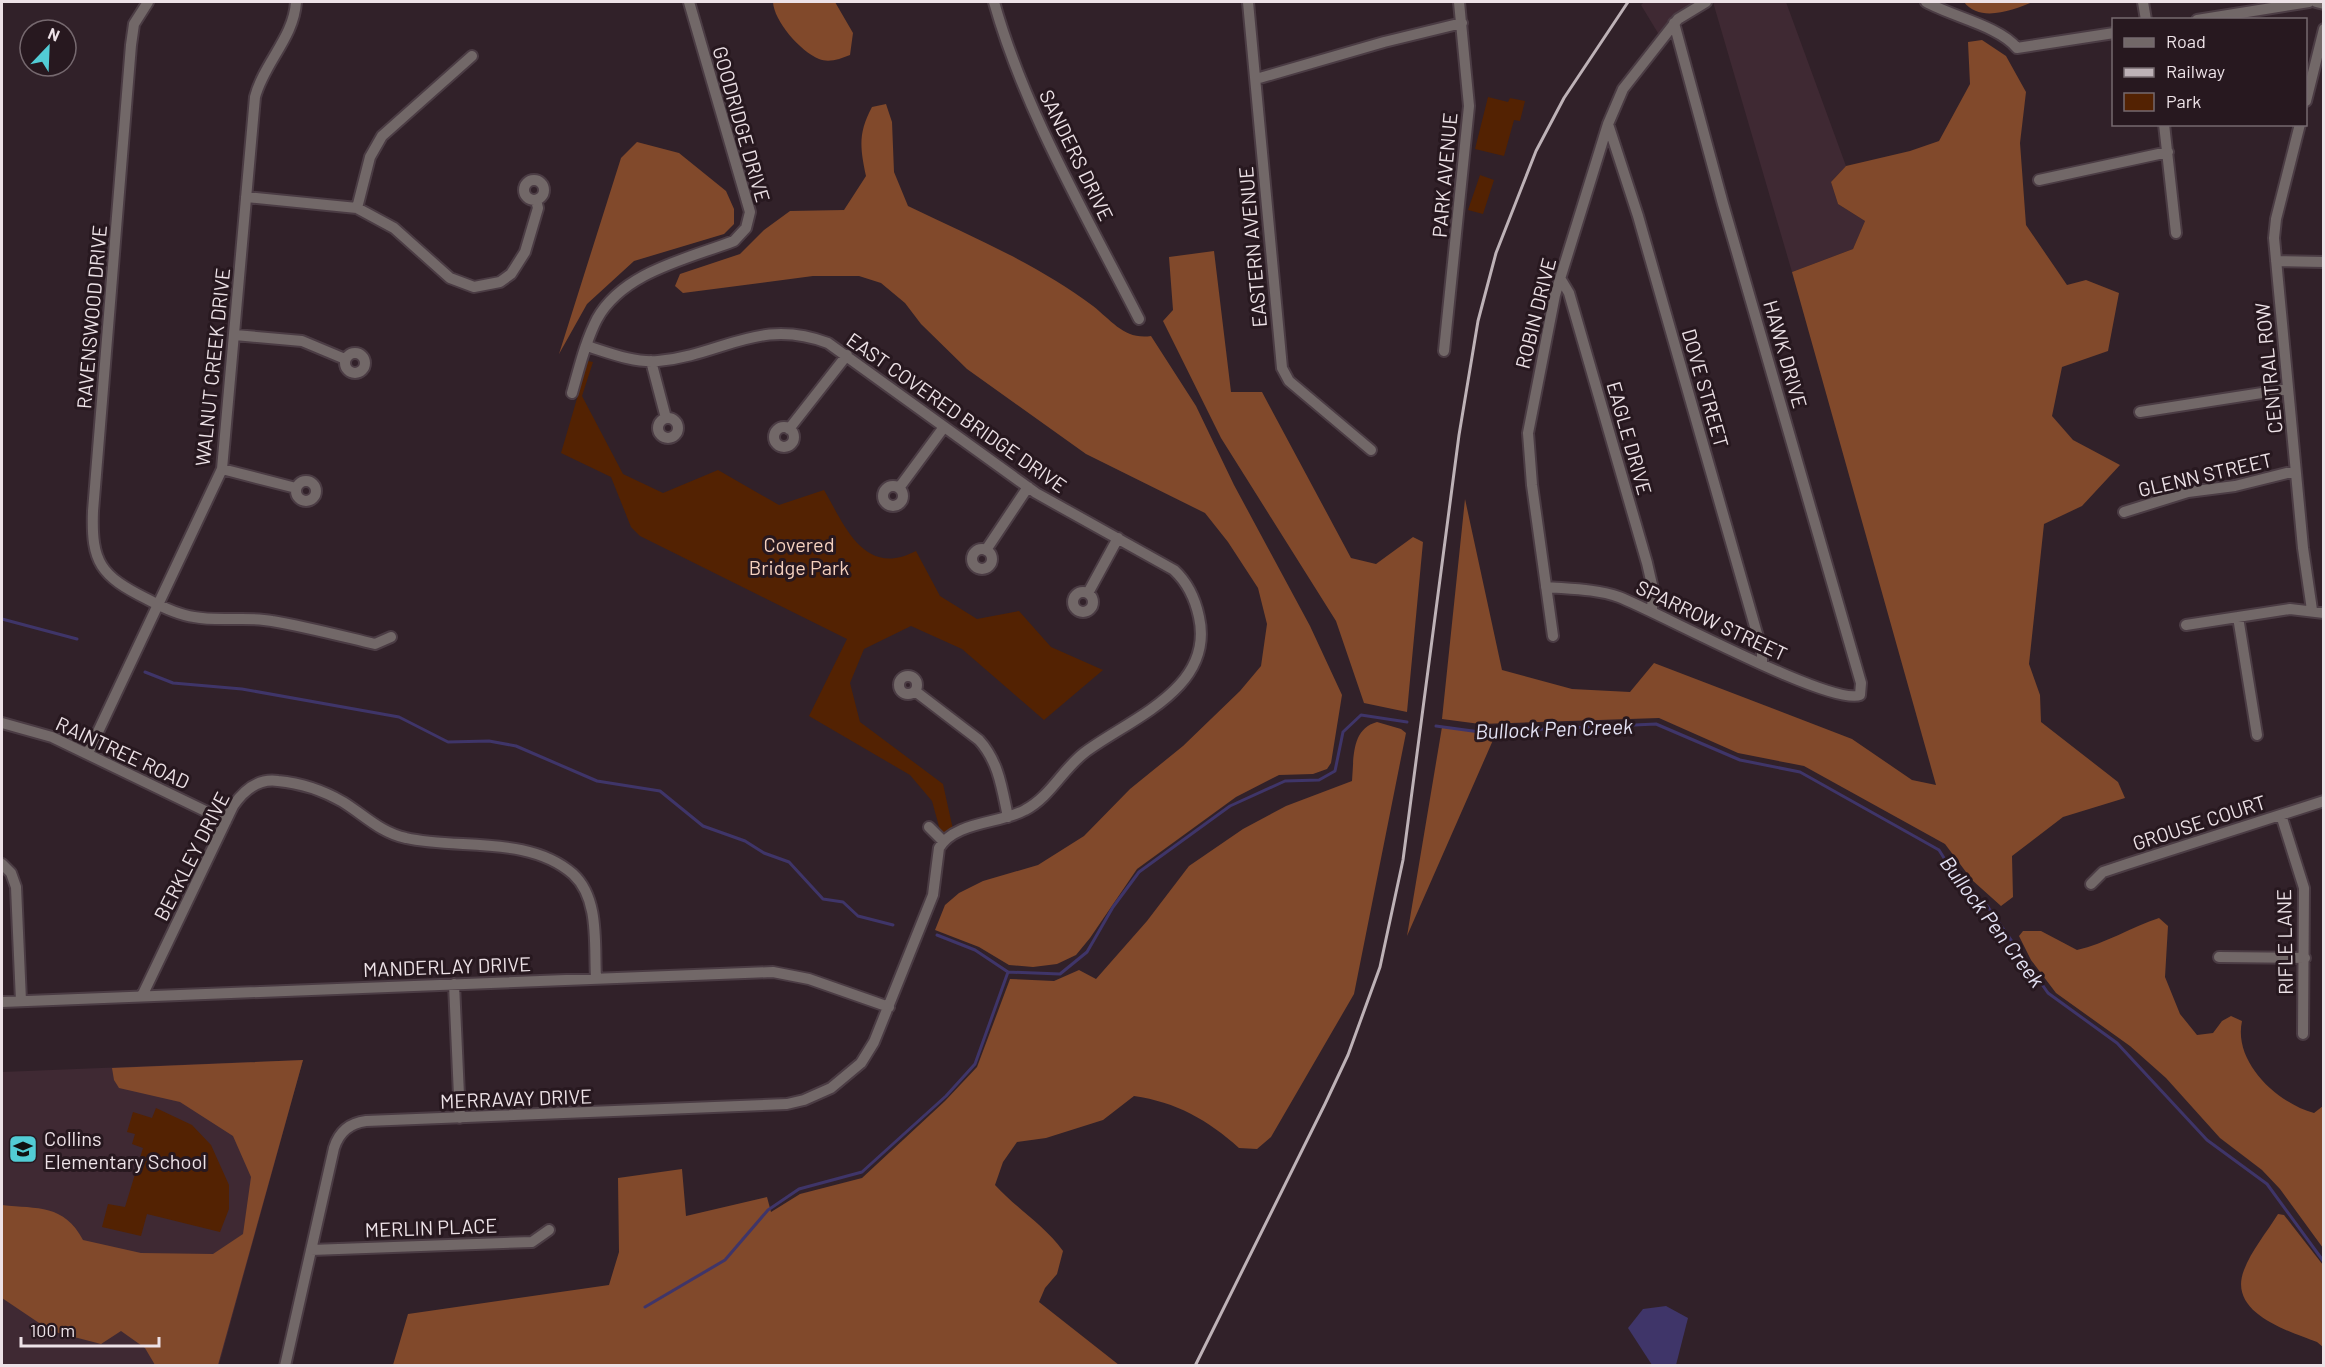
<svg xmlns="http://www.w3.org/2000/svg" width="2325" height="1367" font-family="Barlow,sans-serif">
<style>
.built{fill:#3f2933}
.green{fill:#532202}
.forest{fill:#81492b}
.water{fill:#3f3569}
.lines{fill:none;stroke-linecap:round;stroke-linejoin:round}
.stream{stroke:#3f3569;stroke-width:3}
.street-casing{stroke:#4b3c44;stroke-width:14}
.street{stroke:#726868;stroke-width:10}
.rail{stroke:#beb2b7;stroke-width:3}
.labels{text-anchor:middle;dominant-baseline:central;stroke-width:6;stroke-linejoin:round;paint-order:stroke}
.street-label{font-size:20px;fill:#ede2e7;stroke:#27181f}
.park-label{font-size:20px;fill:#f4d0be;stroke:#27181f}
.poi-label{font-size:20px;fill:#ede2e7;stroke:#27181f;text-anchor:start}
.water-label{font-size:21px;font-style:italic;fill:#e4e2f4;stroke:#27181f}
</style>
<rect width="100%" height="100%" fill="#312129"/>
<!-- built -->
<path class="built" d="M 1644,2 L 1706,2 L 1661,38 L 1641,5 Z
M 1713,2 L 1786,2 L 1846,166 L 1831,182 L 1838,204 L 1865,221 L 1853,249 L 1792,272 Z
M 303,1060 L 219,1365 L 2,1365 L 2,1072 Z"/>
<!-- green -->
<path class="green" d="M 1488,97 L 1508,102 L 1510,98 L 1525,101 L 1520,121 L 1514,120 L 1504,156 L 1475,149 Z
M 1480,175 L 1494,180 L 1483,214 L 1468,210 Z
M 588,361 L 593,362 L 582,396 L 623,474 L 663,493 L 718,470 L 779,505 L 824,490 C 845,526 864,578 916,551 L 940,596 L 977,619 L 1019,611 L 1051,647 L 1103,670 L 1044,720 L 962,649 L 911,626 L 864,649 L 850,683 L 860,722 L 943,784 L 954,834 L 943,841 L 932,801 L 910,775 L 809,716 L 847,639 L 640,536 L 631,527 L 611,477 L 561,453 Z
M 156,1108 L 192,1125 L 211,1145 L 229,1185 L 229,1209 L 220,1232 L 147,1214 L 141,1236 L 102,1227 L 108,1204 L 125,1207 L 143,1148 L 132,1144 L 135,1134 L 127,1132 L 133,1112 L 152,1118 Z"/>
<!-- forest -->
<path class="forest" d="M 773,2 L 835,2 L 853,33 L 850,55 C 840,59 829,63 819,59 C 800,51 774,21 773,2 Z
M 1964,2 L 1963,2 L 2033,2 C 2013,10 1980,23 1964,2 Z
M 1982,40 L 2006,56 L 2026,92 L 2020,143 L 2026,225 L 2067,285 L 2086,280 L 2119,293 L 2108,351 L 2062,367 L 2052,416 L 2073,440 L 2120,465 L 2082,506 L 2044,524 L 2029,664 L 2040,695 L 2041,722 L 2118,782 L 2125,798 L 2063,817 L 2012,856 L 2013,897 L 2001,906 L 1972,880 L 1945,844 L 1804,766 L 1738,753 L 1659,718 L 1480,724 L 1442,719 L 1465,499 L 1502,670 L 1572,689 L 1630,692 L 1654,663 L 1852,739 L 1912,780 L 1936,785 L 1792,272 L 1853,249 L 1865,221 L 1838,204 L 1831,182 L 1846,166 L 1910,151 L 1939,141 L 1970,84 L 1968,42 Z
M 886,104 L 892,122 L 894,172 L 908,206 C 972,237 1036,263 1093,306 C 1112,321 1125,340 1151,336 L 1196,406 L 1234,485 L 1310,626 L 1342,695 L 1331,763 L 1327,769 L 1313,774 L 1279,775 L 1236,797 L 1137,869 L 1090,938 L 1076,955 L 1057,964 L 1033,967 L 1009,965 L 979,947 L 935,930 L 945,905 L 959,893 L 983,881 L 1038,865 L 1084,836 L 1130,789 L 1183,746 L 1240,691 L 1261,666 L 1267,624 L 1258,588 L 1228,542 L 1205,513 L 1086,454 L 967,369 L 921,324 L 905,303 L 881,283 L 859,276 L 813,276 L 683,293 L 675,286 L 680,274 L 740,254 L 764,230 L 790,211 L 844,210 L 866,176 C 860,148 858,133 872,107 Z
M 637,142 L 679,153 L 726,191 L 734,209 L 734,224 L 724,234 L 634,261 L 587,304 L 559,354 L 621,158 Z
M 1214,251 L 1231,392 L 1262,392 L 1351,558 L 1376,564 L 1413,537 L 1423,542 L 1407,712 L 1364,703 L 1336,621 L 1221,438 L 1163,321 L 1173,310 L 1169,257 Z
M 1377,722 L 1401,729 L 1406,733 L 1354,994 L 1271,1137 L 1257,1149 L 1239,1148 C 1208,1120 1176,1102 1134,1096 L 1103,1120 L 1046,1138 L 1017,1142 L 1003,1162 L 995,1185 C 1017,1209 1044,1225 1063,1251 L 1057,1274 L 1045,1288 L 1039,1302 L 1119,1365 L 393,1365 L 408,1314 L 609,1285 L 619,1252 L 618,1178 L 682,1169 L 686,1216 L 767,1197 L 771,1212 L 800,1194 L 862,1178 L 945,1101 L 977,1067 L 1010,979 L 1054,981 L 1079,970 L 1096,979 L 1147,921 L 1189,866 L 1243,829 L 1286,806 L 1352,781 C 1354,758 1351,729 1377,722 Z
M 1442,727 L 1480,732 L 1497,731 L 1407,936 Z
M 2159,918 L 2168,926 L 2165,977 L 2180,1014 L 2197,1035 L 2213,1033 L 2222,1021 L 2231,1016 L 2242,1021 C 2233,1062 2277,1103 2314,1113 L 2323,1106 L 2323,1248 L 2280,1189 L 2262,1170 L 2220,1138 L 2166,1078 L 2130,1046 L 2056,993 L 2031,960 L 2019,936 L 2023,931 L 2041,931 L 2077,950 C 2105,944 2131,927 2159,918 Z
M 303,1060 L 218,1365 L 155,1365 L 145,1348 L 121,1331 L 101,1344 L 51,1331 L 2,1298 L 2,1205 C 38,1209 64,1204 83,1240 L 141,1253 L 213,1254 L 243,1234 L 251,1177 L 233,1136 L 180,1102 L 119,1088 L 114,1080 L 112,1068 Z
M 2278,1214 L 2284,1215 L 2323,1265 L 2323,1347 L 2317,1342 C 2288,1331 2227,1313 2244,1270 C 2251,1251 2267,1232 2278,1214 Z"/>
<!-- water -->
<path class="water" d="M 1666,1306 L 1688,1318 L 1676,1365 L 1652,1365 L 1628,1328 L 1643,1309 Z"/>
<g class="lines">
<!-- stream -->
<path class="stream" d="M 2,619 L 77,639
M 145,672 L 173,683 L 242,689 L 399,717 L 448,742 L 489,741 L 516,746 L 597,781 L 660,791 L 703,826 L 745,841 L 764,853 L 789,862 L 823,899 L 843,902 L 858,916 L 893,925
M 1436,726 L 1480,732 L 1656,724 L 1740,760 L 1800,772 L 1939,850 L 1959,882 L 1988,907 L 2048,993 L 2117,1043 L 2207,1140 L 2267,1184 L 2324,1262
M 937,935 L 975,950 L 1008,972
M 645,1307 L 725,1260 L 768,1210 L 799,1189 L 862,1172 L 946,1096 L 975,1064 L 1008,972 L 1060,974 L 1087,952 L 1113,907 L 1139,872 L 1230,806 L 1285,781 L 1319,780 L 1335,771 L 1343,732 L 1361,715 L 1407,722"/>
<!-- street casing -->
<g class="street-casing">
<path id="street" d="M 148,2 L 134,24 L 131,45 L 93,511 C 91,563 101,576 147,599 C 162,607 178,615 194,617 C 220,622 247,616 272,621 C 307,627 341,636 375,644 L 391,637
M 994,2 C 1025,112 1087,217 1139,319
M 1248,2 L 1282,368 L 1289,381 L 1371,450
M 1926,2 C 1953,17 1999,26 2017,48 L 2114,33
M 2143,2 L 2146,20
M 2316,2 L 2324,4
M 2197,20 L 2309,2
M 1256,79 L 1384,42 L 1462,23
M 2306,101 L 2324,29
M 1608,124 L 1638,216 L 1762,651 L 1762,664
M 2164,124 L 2176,233
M 2300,124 L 2276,219 L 2274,238 L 2303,548 L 2312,610
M524 190a10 10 0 1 1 20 0a10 10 0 1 1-20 0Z
M 2039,180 L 2168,152
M 246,197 L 357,208 L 394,228 L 450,278 L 474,287 L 500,282 L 511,274 L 525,252 L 538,208 L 536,200
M 357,208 L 370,157 L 382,136 L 472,56
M 2276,261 L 2324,262
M 1560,278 L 1569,293 L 1647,563 L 1653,589 L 1652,611
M 235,335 L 302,341 L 345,359
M 1444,351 L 1469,106 L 1459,2
M345 363a10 10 0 1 1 20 0a10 10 0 1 1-20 0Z
M 651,361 L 666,418
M 572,393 C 579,369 585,342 597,319 C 623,272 687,259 734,241 L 746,228 L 750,212 L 689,2
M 2140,412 L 2288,389
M658 428a10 10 0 1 1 20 0a10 10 0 1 1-20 0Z
M774 437a10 10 0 1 1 20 0a10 10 0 1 1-20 0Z
M 789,429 L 847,355
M 222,469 L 296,488
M296 491a10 10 0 1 1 20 0a10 10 0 1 1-20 0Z
M883 496a10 10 0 1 1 20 0a10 10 0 1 1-20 0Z
M 899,488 L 944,427
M 2124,512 L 2188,492 L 2235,486 L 2295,471
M972 559a10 10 0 1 1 20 0a10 10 0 1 1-20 0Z
M 986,550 L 1028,487
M 1546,587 C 1570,589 1597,589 1619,597 C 1656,611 1832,707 1860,695 L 1861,683 L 1723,204 L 1674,23
M1073 602a10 10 0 1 1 20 0a10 10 0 1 1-20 0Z
M 1088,593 L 1118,538
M 2238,617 L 2257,735
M 2186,625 L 2290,609 L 2324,613
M 1553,636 L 1532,485 L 1528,433 L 1555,295 L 1608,124 L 1623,89 L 1678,19 L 1706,2
M899 685a9 9 0 1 1 18 0a9 9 0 1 1-18 0Z
M 915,691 L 979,740 C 999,762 1002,789 1008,817
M 2,723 L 52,737 L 226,821
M 88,753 L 222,469 L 255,97 C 264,63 294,37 296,2
M 2281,815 L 2304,888 L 2303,1034
M 929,827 L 943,841
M 2,864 L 11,873 L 16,887 L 21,1001
M 2091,884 L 2103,872 L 2127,864 L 2324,801
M 2219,957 L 2305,958
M 454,984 L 460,1118
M 142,996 L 233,806 C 244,790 258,778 278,781 C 300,783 324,791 343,802 C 364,815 381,833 406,838 C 458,850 529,835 573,874 C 600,899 594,945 596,978
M 2,1002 L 773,972 L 809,979 L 889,1007
M 311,1250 L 532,1242 L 549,1230
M 285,1366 L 334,1148 C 339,1132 349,1123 366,1121 L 787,1104 L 804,1100 L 831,1088 L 861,1063 L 874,1042 L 933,895 L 939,848 C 955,821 1000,824 1025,810 C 1050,797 1062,770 1084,753 C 1129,719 1215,689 1199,617 C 1195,598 1188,583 1174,570 L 1036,493 L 828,343 C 759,317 723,355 658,361 C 634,363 609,353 587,346"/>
</g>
<!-- street -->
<use href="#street" class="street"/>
<!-- rail -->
<path class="rail" d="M 1195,1366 L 1325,1104 L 1348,1055 L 1380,967 L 1403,860 L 1459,435 L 1478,321 L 1496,253 L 1536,151 L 1564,98 L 1628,2"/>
</g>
<!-- icons -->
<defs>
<g id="school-square" transform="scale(1.5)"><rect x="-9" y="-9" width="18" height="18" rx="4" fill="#52ccd5" stroke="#27181f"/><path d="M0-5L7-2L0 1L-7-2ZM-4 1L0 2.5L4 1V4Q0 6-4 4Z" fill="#111"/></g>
</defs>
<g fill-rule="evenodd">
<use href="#school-square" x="23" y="1149"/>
</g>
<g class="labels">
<!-- street labels -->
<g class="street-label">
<text transform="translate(742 124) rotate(74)">GOODRIDGE DRIVE</text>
<text transform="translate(1077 155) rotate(64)">SANDERS DRIVE</text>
<text transform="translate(1444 175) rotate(-85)">PARK AVENUE</text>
<text transform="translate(1252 247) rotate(-95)">EASTERN AVENUE</text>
<text transform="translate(1535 313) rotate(-76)">ROBIN DRIVE</text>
<text transform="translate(91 317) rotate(-85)">RAVENSWOOD DRIVE</text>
<text transform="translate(1786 354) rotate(74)">HAWK DRIVE</text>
<text transform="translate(212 367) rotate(-84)">WALNUT CREEK DRIVE</text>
<text transform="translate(2268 368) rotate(-96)">CENTRAL ROW</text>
<text transform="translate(1706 388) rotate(74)">DOVE STREET</text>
<text transform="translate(957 412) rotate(35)">EAST COVERED BRIDGE DRIVE</text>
<text transform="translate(1630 438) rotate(74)">EAGLE DRIVE</text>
<text transform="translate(2205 474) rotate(-13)">GLENN STREET</text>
<text transform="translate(1712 620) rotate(25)">SPARROW STREET</text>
<text transform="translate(123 752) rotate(25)">RAINTREE ROAD</text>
<text transform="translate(2199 822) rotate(-18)">GROUSE COURT</text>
<text transform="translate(191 856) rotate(-63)">BERKLEY DRIVE</text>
<text transform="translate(2284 942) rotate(-91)">RIFLE LANE</text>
<text transform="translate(447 966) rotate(-2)">MANDERLAY DRIVE</text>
<text transform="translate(516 1098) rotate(-2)">MERRAVAY DRIVE</text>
<text transform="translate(431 1227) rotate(-2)">MERLIN PLACE</text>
</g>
<!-- park labels -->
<g class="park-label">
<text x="799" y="544">Covered<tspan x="799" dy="23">Bridge Park</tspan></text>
</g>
<!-- poi labels -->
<g class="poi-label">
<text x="44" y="1138">Collins<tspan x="44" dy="23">Elementary School</tspan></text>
</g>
<!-- water labels -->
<g class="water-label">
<text transform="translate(1554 728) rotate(-2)">Bullock Pen Creek</text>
<text transform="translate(1993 921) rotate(53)">Bullock Pen Creek</text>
</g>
</g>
<!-- border -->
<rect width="2325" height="1367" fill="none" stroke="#ede2e7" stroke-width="6"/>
<!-- legend -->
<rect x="2112" y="18" width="195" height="108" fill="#27181f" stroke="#76696f" stroke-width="1.5"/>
<rect x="2124" y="38" width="30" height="9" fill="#726868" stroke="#76696f" stroke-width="1.5"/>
<text x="2166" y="48" font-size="18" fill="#ede2e7">Road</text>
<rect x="2124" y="68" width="30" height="9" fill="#beb2b7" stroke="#76696f" stroke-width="1.5"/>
<text x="2166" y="78" font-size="18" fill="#ede2e7">Railway</text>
<rect x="2124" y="93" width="30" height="18" fill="#532202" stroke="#76696f" stroke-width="1.5"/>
<text x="2166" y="108" font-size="18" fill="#ede2e7">Park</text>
<!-- north arrow -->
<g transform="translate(48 48) rotate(23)"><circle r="28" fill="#27181f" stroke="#76696f" stroke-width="1.5"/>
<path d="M0-4.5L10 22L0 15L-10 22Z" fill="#52ccd5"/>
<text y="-9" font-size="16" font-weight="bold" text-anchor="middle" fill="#ede2e7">N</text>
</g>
<!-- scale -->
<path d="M21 1337v9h138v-9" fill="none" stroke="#ede2e7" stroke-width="3"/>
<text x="30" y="1337" font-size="18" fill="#ede2e7" stroke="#27181f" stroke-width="4.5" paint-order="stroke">100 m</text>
</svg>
